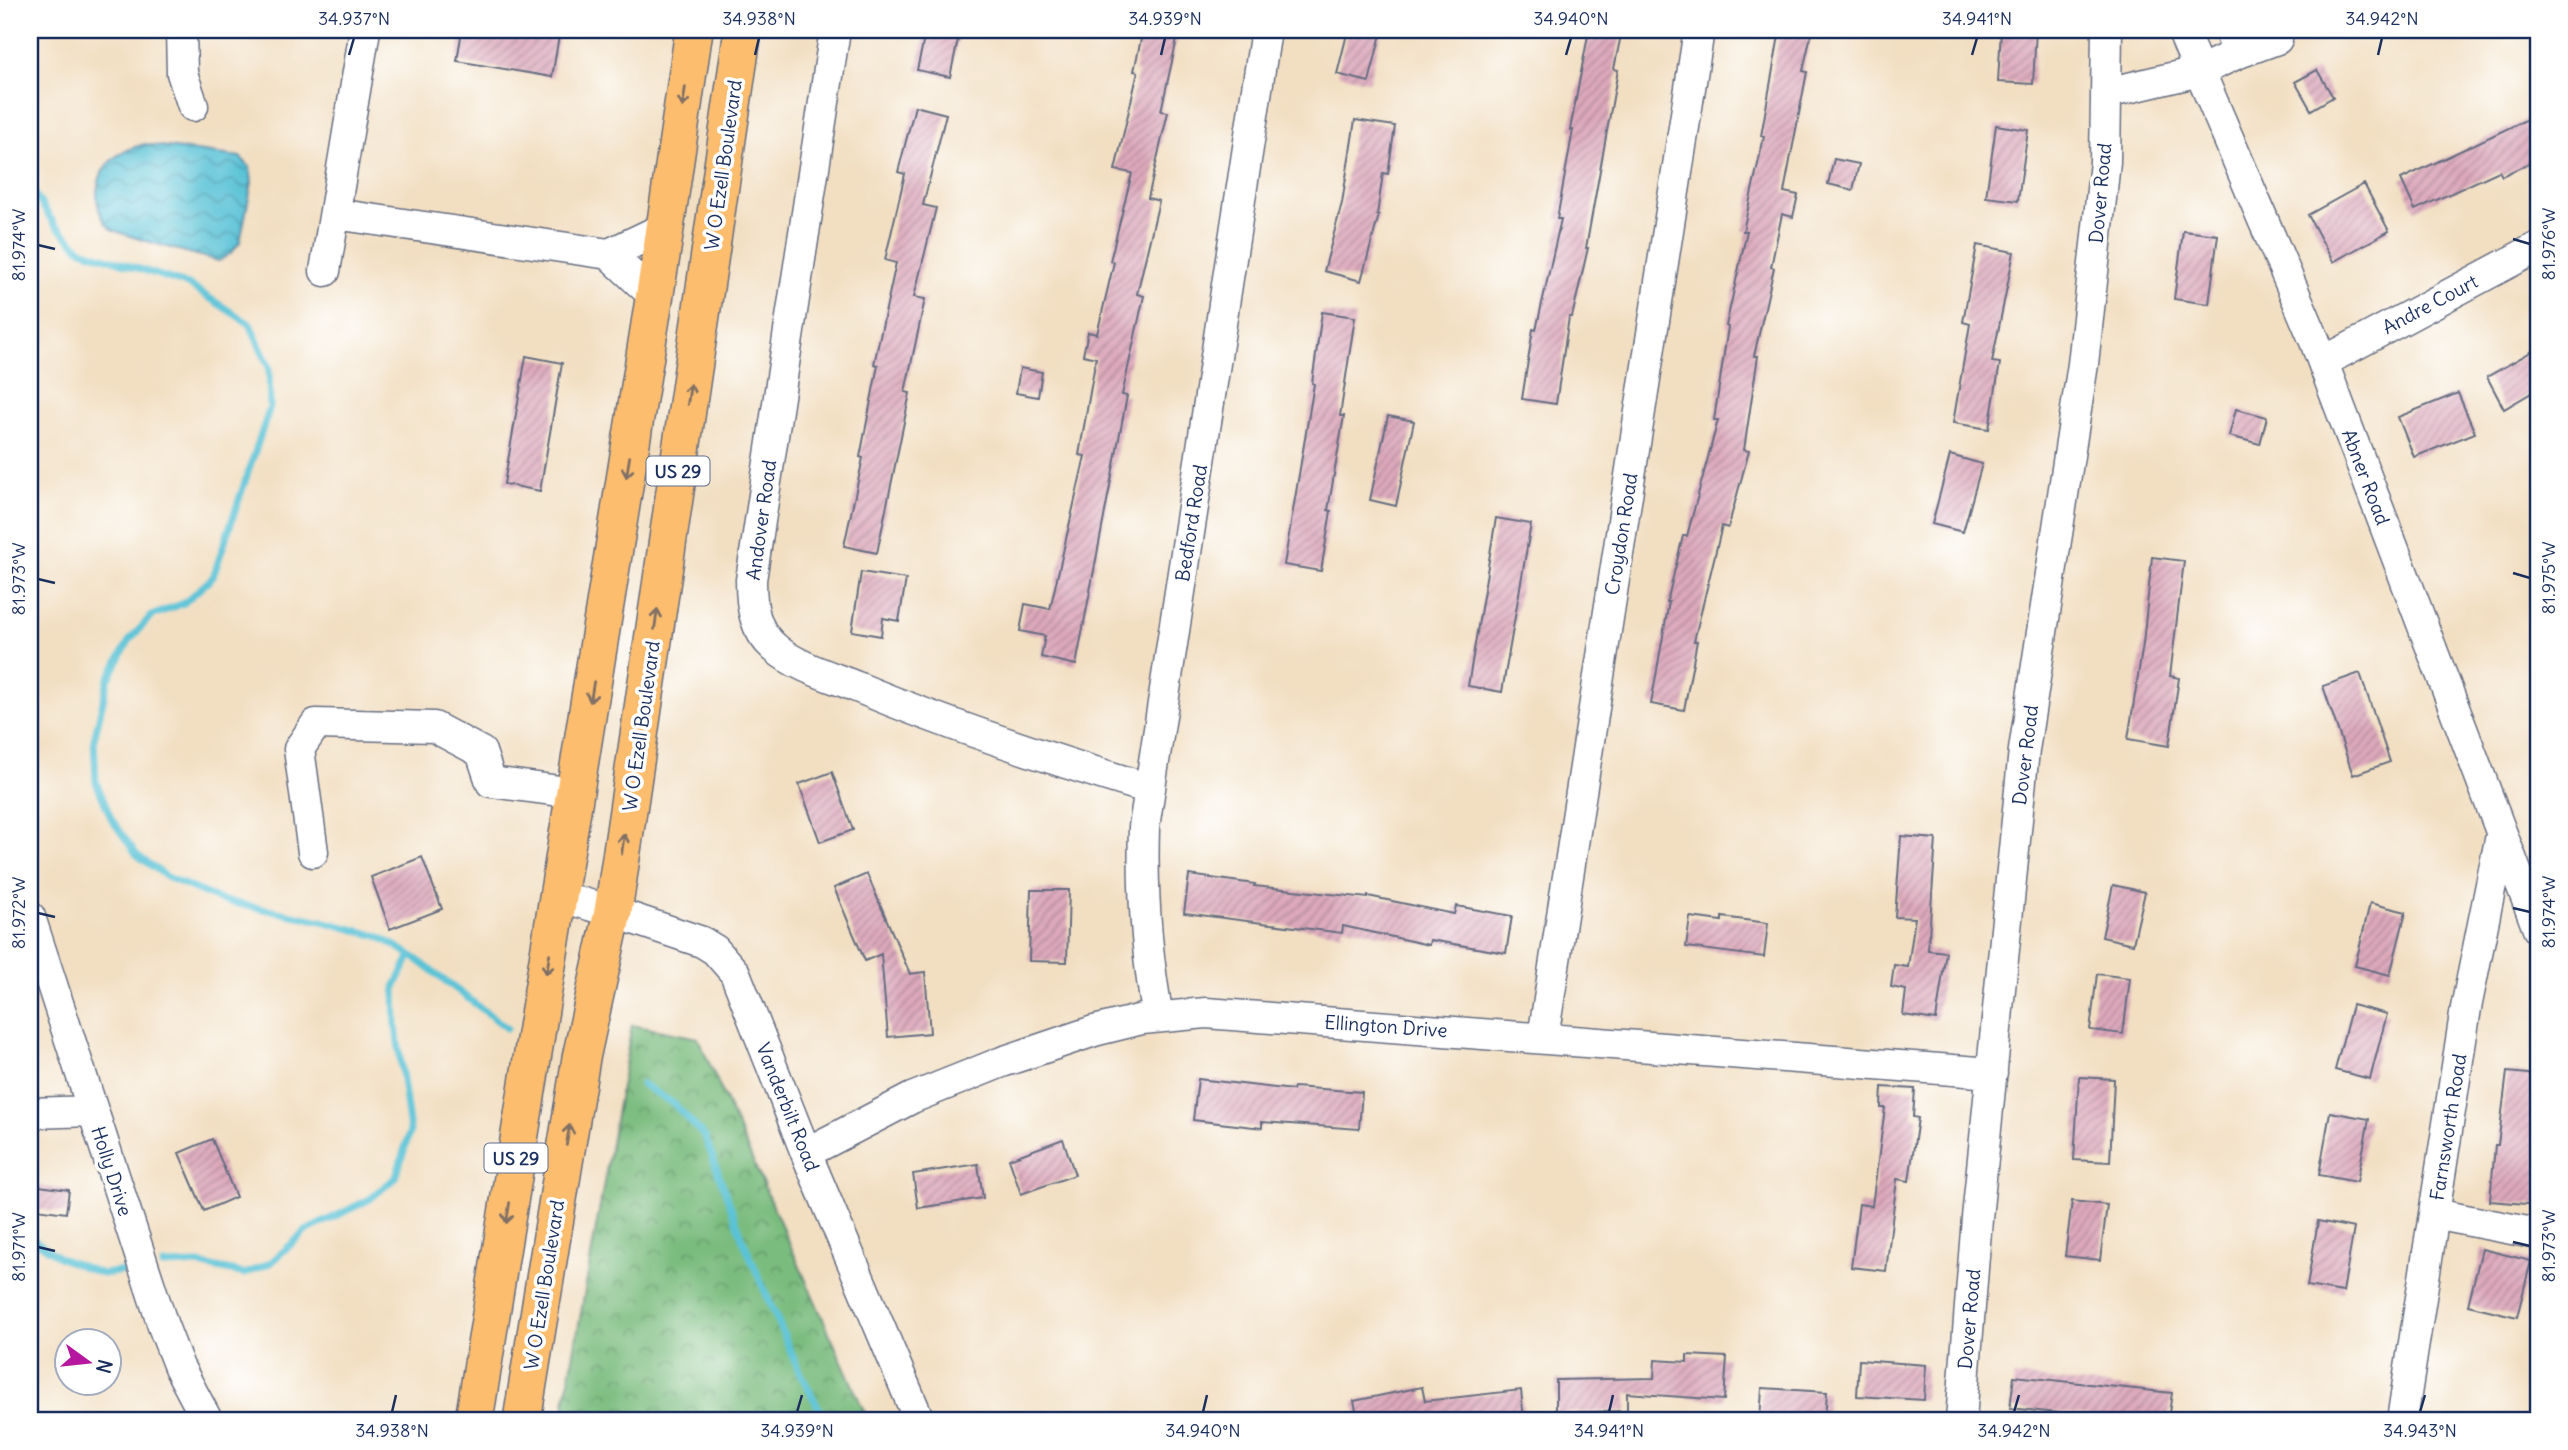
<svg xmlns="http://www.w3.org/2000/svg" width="2568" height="1450" font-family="Delius,sans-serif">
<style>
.forest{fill:url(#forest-crowns);stroke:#4a766e;stroke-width:2}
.water{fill:url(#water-waves);stroke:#3a789a;stroke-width:2}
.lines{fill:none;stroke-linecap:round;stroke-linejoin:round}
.stream{stroke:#5ac2d6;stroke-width:7}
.building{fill:url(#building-hatch)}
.minor-casing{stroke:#666d81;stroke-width:33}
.major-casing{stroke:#666d81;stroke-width:40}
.minor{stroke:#fff;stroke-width:30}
.major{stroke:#fcbd6e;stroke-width:37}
.oneway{stroke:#806f65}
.ticks{fill:none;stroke:#1b2f5e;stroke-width:2.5}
.labels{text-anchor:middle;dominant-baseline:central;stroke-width:7;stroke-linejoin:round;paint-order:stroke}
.shield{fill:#fff;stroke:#5f6d8e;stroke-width:2}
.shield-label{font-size:18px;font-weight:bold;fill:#1b2f5e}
.street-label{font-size:19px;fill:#1b2f5e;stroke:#fff}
.neatline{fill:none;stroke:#1b2f5e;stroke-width:2.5}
.ticks-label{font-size:18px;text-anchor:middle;fill:#1b2f5e}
</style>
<defs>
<pattern id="forest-crowns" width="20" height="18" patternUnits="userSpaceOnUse" patternTransform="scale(1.75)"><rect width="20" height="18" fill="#7abc7e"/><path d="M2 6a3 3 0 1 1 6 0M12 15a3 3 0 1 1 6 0" fill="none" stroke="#63996a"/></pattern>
<pattern id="water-waves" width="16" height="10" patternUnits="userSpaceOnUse" patternTransform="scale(1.75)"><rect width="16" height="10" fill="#5ac2d6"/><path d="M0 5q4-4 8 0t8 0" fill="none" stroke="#4a9eb1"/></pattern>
<pattern id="building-hatch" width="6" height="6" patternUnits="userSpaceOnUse" patternTransform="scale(1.75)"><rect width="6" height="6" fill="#dda9bb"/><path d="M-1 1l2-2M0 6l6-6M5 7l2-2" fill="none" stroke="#b28a9b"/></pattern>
</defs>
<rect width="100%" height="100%" fill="#fff"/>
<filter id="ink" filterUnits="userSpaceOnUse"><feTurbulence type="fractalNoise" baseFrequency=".0143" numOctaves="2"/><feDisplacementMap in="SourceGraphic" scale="14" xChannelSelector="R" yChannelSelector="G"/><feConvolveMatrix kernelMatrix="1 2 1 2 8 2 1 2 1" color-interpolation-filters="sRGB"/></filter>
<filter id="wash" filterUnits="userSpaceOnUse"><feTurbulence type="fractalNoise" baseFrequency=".00686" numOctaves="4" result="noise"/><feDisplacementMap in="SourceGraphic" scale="28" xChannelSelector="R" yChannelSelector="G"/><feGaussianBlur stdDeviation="1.57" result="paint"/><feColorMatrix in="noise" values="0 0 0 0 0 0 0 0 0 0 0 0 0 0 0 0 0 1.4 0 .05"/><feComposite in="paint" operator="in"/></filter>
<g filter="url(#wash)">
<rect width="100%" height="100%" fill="#f2dfc2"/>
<!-- forest -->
<path class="forest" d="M 632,1025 L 698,1038 L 868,1420 L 562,1420 Z"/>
<!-- water -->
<path class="water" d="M 145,144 L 240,157 L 250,167 L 252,182 L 240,242 L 231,253 L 219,261 C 202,256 117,235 110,228 C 97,215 94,195 100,178 C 106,159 126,149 145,144 Z"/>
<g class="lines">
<!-- stream -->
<path class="stream" d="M 30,187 L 55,225 L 82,250 L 189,285 L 250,324 L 269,367 L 270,407 L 213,577 L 184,603 L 151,616 L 129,641 L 108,680 L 94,739 L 96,782 L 112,820 L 137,855 L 167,877 L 220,900 L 322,921 L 378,936 L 411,955 L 507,1028
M 642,1084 L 674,1104 L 705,1137 L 743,1240 L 799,1371 L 825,1420
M 30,1239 L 36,1241 L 60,1258 L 102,1274 L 125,1271
M 163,1265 L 199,1264 L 245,1274 L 270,1263 L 306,1231 L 370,1199 L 396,1177 L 410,1131 L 396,1027 L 395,987 L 411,955"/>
</g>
<g id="blocks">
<!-- building -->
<path class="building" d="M 462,30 L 560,30 L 552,77 L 457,61 Z
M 926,30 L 960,30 L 950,77 L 917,70 Z
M 1143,30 L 1179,30 L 1161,111 L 1168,112 L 1148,198 L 1159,201 L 1137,294 L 1144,296 L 1122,395 L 1127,396 L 1076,665 L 1041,657 L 1045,636 L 1020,631 L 1025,604 L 1050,609 L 1085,456 L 1079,455 L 1096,358 L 1083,355 L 1088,332 L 1097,334 L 1114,262 L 1110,261 L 1132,173 L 1115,170 L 1138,72 L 1134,71 Z
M 1348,30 L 1382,30 L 1369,82 L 1337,74 Z
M 1589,30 L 1622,30 L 1614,69 L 1618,70 L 1586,248 L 1588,248 L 1572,317 L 1569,317 L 1556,404 L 1522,399 L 1533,329 L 1536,330 L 1561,219 L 1557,219 L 1573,130 L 1570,130 Z
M 1780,30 L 1812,30 L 1803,71 L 1807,72 L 1784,192 L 1798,195 L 1793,217 L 1782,214 L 1771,267 L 1774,268 L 1754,356 L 1758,356 L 1744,450 L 1749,451 L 1728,528 L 1722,526 L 1694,641 L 1697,641 L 1684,710 L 1651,704 L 1669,602 L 1667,602 L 1683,536 L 1687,536 L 1718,420 L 1714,420 L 1728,327 L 1726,326 L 1747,231 L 1743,231 L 1764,137 L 1761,136 Z
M 2001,30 L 2036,30 L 2033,84 L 1998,82 Z
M 2317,70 L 2333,97 L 2311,110 L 2295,82 Z
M 915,106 L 946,114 L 923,205 L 936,208 L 914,297 L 925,299 L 905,392 L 910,393 L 877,553 L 844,546 L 863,458 L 860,457 L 878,365 L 874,364 L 896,263 L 885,260 L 905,174 L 898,172 Z
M 2538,114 L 2538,159 L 2502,176 L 2499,171 L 2415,210 L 2401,179 Z
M 1355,120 L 1395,126 L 1388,174 L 1383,173 L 1377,215 L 1379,215 L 1361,281 L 1324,271 L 1342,203 Z
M 1996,125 L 2028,130 L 2018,201 L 1986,197 Z
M 1834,159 L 1859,164 L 1853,190 L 1828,184 Z
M 2364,184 L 2389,231 L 2333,262 L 2308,215 Z
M 2183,231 L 2218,235 L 2209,304 L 2174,299 Z
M 1977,245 L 2014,252 L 1992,362 L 2000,363 L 1989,429 L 1953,423 L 1970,324 L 1963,322 Z
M 1322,312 L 1355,317 L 1340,416 L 1344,416 L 1328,510 L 1331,511 L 1321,571 L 1284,565 L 1314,384 L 1312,383 Z
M 2538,348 L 2538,389 L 2504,409 L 2487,377 Z
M 526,356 L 562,363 L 540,491 L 504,484 Z
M 1020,368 L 1042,372 L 1038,397 L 1016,393 Z
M 2458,393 L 2475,433 L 2414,457 L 2398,417 Z
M 2236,409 L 2267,417 L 2260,444 L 2229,436 Z
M 1388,416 L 1414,421 L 1396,506 L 1370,500 Z
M 1950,455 L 1982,464 L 1963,532 L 1932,524 Z
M 1496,518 L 1531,524 L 1502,692 L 1468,686 Z
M 2152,557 L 2184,561 L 2170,676 L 2179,678 L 2169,746 L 2128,739 L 2143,644 Z
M 861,572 L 906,579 L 899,621 L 883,618 L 881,636 L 852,631 Z
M 2360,673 L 2390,762 L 2353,775 L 2323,686 Z
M 832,772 L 853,830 L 820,842 L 799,784 Z
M 1901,836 L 1936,839 L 1928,950 L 1946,952 L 1936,1020 L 1903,1015 L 1906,990 L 1891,987 L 1894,965 L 1908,967 L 1915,918 L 1895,917 Z
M 422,857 L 442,909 L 390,929 L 371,877 Z
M 867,874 L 910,974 L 925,972 L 930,1033 L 888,1037 L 881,954 L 865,961 L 834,888 Z
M 1189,875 L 1255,884 L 1254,886 L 1368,898 L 1368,896 L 1454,914 L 1456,906 L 1512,916 L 1506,953 L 1430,940 L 1429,945 L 1343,926 L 1342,933 L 1184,913 Z
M 2113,885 L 2145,892 L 2133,944 L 2102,937 Z
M 1031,890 L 1069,890 L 1067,962 L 1029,961 Z
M 2370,903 L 2406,912 L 2390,975 L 2355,966 Z
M 1690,917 L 1722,921 L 1722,917 L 1768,923 L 1764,957 L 1686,947 Z
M 2097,974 L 2130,978 L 2123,1034 L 2090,1030 Z
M 2352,1005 L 2387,1014 L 2370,1079 L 2335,1070 Z
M 2507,1072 L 2538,1075 L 2538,1205 L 2490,1201 L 2495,1145 L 2498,1145 Z
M 2079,1077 L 2114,1079 L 2110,1162 L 2074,1160 Z
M 1198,1079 L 1293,1090 L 1294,1087 L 1362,1092 L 1359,1129 L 1262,1122 L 1262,1128 L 1193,1120 Z
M 1882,1087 L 1915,1089 L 1913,1117 L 1918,1118 L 1909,1181 L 1897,1179 L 1886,1271 L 1851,1267 L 1859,1204 L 1872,1206 L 1885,1108 L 1881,1108 Z
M 2330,1112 L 2369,1119 L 2357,1182 L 2319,1175 Z
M 212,1139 L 236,1197 L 204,1211 L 179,1153 Z
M 1063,1139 L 1075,1175 L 1021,1194 L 1009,1159 Z
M 978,1164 L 983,1198 L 918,1208 L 913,1174 Z
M 39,1186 L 69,1190 L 66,1213 L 36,1209 Z
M 2072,1201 L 2107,1205 L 2100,1260 L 2065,1256 Z
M 2318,1221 L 2354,1228 L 2343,1292 L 2307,1286 Z
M 2482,1249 L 2531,1261 L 2517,1317 L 2468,1305 Z
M 1687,1355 L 1727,1357 L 1724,1400 L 1627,1393 L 1627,1411 L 1556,1413 L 1556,1380 L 1654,1378 L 1655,1360 L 1687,1362 Z
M 1859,1360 L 1926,1365 L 1924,1400 L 1857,1396 Z
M 2014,1376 L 2172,1393 L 2168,1420 L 2126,1420 L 2010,1408 Z
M 1422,1387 L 1425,1401 L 1521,1390 L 1524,1420 L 1358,1420 L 1354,1401 Z
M 1762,1388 L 1827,1392 L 1825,1420 L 1760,1420 Z"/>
</g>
</g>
<g filter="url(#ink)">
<use href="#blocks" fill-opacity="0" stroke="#666d81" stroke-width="2"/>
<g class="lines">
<!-- minor casing -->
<g class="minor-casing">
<path id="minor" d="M 181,30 L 182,73 L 193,106
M 835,30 L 751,580 C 751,606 754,630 775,648 C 797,667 830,676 857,687 C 952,727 1051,759 1150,789
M 2182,30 L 2314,339 L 2538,929
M 2236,54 L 2277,39
M 2107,93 L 2200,71 L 2236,54 L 2230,30
M 335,214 L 609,254
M 325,271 L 365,30
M 655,297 L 609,254 L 666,227
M 2323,362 L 2538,247
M 313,852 L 299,749 L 316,724 L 434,727 L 481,752 L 491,782 L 575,793
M 559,896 L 613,912 L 702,942 L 715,950 L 735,973 L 806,1153 L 919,1420
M 30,917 L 163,1326 L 179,1367 L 207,1420
M 1158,1017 C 1146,953 1142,892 1144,827 L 1266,30
M 1543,1038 L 1699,30
M 30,1113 L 93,1111
M 806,1153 L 912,1098 L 1002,1062 L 1094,1031 L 1142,1019 L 1206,1013 L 1992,1073
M 2434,1214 L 2538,1234
M 1961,1420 L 1977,1218 L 2024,750 L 2083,364 L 2105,162 L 2107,30
M 2402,1420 L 2466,1008 L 2501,835"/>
</g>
<!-- major casing -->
<g class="major-casing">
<path id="major" d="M 474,1420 L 661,256 L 694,30
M 522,1420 L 581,1058 L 613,912 L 743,30"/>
</g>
<!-- minor -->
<use href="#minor" class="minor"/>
<!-- major -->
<use href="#major" class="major"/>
</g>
<!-- one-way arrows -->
<defs><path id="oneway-shaft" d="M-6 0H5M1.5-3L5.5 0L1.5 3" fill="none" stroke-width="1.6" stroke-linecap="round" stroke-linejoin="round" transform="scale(1.75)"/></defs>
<g class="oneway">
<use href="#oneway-shaft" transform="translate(684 97) rotate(98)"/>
<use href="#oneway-shaft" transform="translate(689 394) rotate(-82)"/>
<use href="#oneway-shaft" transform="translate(628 467) rotate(99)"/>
<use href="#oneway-shaft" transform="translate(656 619) rotate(-82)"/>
<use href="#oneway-shaft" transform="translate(592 692) rotate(99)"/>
<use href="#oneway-shaft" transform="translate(623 844) rotate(-82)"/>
<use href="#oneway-shaft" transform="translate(548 964) rotate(99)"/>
<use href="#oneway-shaft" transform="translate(568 1135) rotate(-81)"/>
<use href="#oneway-shaft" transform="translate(508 1213) rotate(99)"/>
</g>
</g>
<!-- ticks -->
<path class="ticks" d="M 349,55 L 354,38M 755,55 L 759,38M 1161,55 L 1165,38M 1566,55 L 1571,38M 1972,55 L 1977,38M 2378,55 L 2382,38M 2513,239 L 2530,244M 38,245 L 55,249M 2513,573 L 2530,578M 38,579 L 55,583M 2513,908 L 2530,912M 38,913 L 55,917M 2513,1242 L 2530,1246M 38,1247 L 55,1251M 392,1412 L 396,1395M 797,1412 L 802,1395M 1203,1412 L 1207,1395M 1609,1412 L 1613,1395M 2014,1412 L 2019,1395M 2420,1412 L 2425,1395"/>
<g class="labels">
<!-- shield labels -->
<g class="shield">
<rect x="646.5" y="456.5" width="63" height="29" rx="5"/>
<rect x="484.5" y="1143.5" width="63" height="29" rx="5"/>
</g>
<g class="shield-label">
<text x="678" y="471">US 29</text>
<text x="516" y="1158">US 29</text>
</g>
<!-- street labels -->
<g class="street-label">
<text transform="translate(723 165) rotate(-82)">W O Ezell Boulevard</text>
<text transform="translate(2100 193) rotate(-85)">Dover Road</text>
<text transform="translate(2430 304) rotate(-28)">Andre Court</text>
<text transform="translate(2366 477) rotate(69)">Abner Road</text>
<text transform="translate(761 520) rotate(-82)">Andover Road</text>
<text transform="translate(1191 523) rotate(-81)">Bedford Road</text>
<text transform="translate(1621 534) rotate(-81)">Croydon Road</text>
<text transform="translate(641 726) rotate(-82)">W O Ezell Boulevard</text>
<text transform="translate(2025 755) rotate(-83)">Dover Road</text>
<text transform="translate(1386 1026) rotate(4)">Ellington Drive</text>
<text transform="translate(788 1107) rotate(68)">Vanderbilt Road</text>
<text transform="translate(2448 1127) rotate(-81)">Farnsworth Road</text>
<text transform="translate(112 1171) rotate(72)">Holly Drive</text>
<text transform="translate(544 1285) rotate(-81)">W O Ezell Boulevard</text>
<text transform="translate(1969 1319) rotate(-85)">Dover Road</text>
</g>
</g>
<!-- margin -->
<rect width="2568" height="1450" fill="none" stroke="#fff" stroke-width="77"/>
<!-- north arrow -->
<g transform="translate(88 1362) rotate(105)"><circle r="33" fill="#ffffff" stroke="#a4acbf" stroke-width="2"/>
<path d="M0-5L12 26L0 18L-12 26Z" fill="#b5179e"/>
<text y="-10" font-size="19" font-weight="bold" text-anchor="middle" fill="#1b2f5e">N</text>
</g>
<rect x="38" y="38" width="2492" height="1374" class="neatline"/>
<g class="ticks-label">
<text x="354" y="25">34.937°N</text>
<text x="759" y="25">34.938°N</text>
<text x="1165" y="25">34.939°N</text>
<text x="1571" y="25">34.940°N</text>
<text x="1977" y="25">34.941°N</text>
<text x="2382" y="25">34.942°N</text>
<text transform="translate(2549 244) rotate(-90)" y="6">81.976°W</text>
<text transform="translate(19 245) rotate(-90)" y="6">81.974°W</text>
<text transform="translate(2549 578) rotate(-90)" y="6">81.975°W</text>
<text transform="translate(19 579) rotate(-90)" y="6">81.973°W</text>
<text transform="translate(2549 912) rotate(-90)" y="6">81.974°W</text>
<text transform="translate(19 913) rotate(-90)" y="6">81.972°W</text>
<text transform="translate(2549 1246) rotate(-90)" y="6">81.973°W</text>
<text transform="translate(19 1247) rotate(-90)" y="6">81.971°W</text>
<text x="392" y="1437">34.938°N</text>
<text x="797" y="1437">34.939°N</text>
<text x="1203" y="1437">34.940°N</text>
<text x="1609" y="1437">34.941°N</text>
<text x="2014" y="1437">34.942°N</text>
<text x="2420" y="1437">34.943°N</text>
</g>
</svg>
